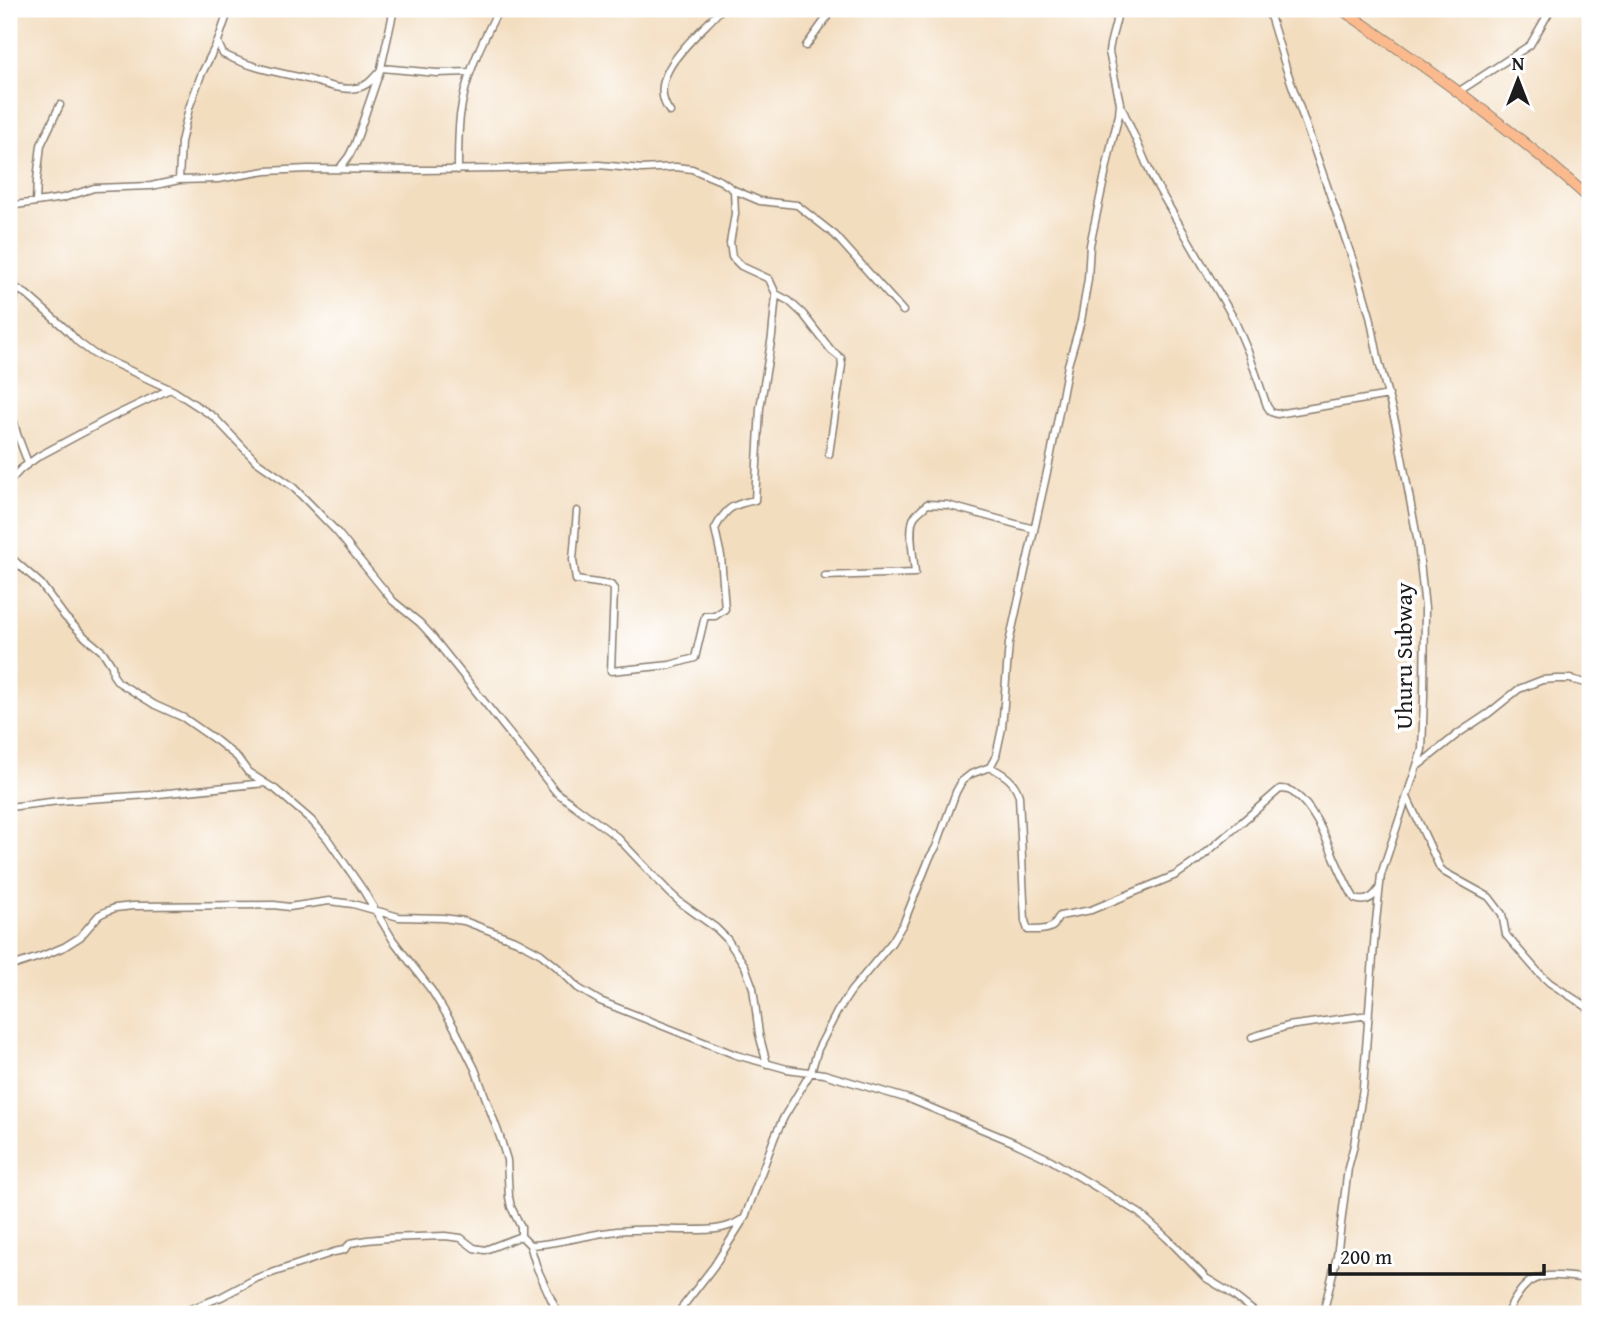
<svg xmlns="http://www.w3.org/2000/svg" width="1599" height="1323" font-family="'Gentium Book Plus',serif">
<style>
.lines{fill:none;stroke-linecap:round;stroke-linejoin:round}
.minor-casing{stroke:#887c6e;stroke-width:9}
.primary-casing{stroke:#887c6e;stroke-width:12}
.minor{stroke:#fff;stroke-width:6}
.primary{stroke:#fbba8d;stroke-width:10}
.labels{text-anchor:middle;dominant-baseline:central;stroke-width:7;stroke-linejoin:round;paint-order:stroke}
.street-label{font-size:24px;fill:#1c1c1c;stroke:#fff}
</style>
<rect width="100%" height="100%" fill="#fff"/>
<filter id="ink" filterUnits="userSpaceOnUse"><feTurbulence type="fractalNoise" baseFrequency=".0143" numOctaves="2"/><feDisplacementMap in="SourceGraphic" scale="14" xChannelSelector="R" yChannelSelector="G"/><feConvolveMatrix kernelMatrix="1 2 1 2 8 2 1 2 1" color-interpolation-filters="sRGB"/></filter>
<filter id="wash" filterUnits="userSpaceOnUse"><feTurbulence type="fractalNoise" baseFrequency=".00686" numOctaves="4" result="noise"/><feDisplacementMap in="SourceGraphic" scale="28" xChannelSelector="R" yChannelSelector="G"/><feGaussianBlur stdDeviation="1.57" result="paint"/><feColorMatrix in="noise" values="0 0 0 0 0 0 0 0 0 0 0 0 0 0 0 0 0 1.4 0 .05"/><feComposite in="paint" operator="in"/></filter>
<g filter="url(#wash)">
<rect width="100%" height="100%" fill="#f3ddbf"/>
</g>
<g filter="url(#ink)">
<g class="lines">
<!-- minor casing -->
<g class="minor-casing">
<path id="minor" d="M 1268,9 L 1286,68 L 1358,275 L 1370,316 L 1379,362 L 1396,425 L 1418,543 L 1425,608 L 1424,697 L 1422,750 L 1381,875 L 1375,931 L 1363,1088 L 1354,1145 L 1348,1168 L 1337,1256 L 1323,1314
M 218,43 L 223,54 C 251,68 277,72 307,79 C 322,83 340,91 356,88 C 366,87 372,80 378,73
M 806,46 L 833,9
M 381,68 L 437,73 L 470,72
M 1458,92 L 1530,45 L 1551,9
M 1122,108 L 1153,179 L 1234,319 L 1249,354 L 1267,406 L 1271,412 L 1277,414 L 1389,395
M 670,112 C 642,75 700,35 721,9
M 339,169 L 349,156 L 355,144 L 381,68 L 394,9
M 458,170 C 458,152 458,133 460,116 C 465,77 481,43 499,9
M 179,180 L 181,142 L 189,108 L 201,75 L 218,41 L 229,9
M 734,190 L 760,201 L 797,205 L 835,235 L 903,311
M 36,202 L 37,180 L 41,145 L 60,105
M 9,206 L 63,198 L 94,188 L 151,186 L 179,180 L 218,179 L 266,171 L 308,169 L 419,170 L 501,169 L 599,165 L 642,169 L 676,167 L 692,169 L 721,181 L 734,190 L 735,214 L 730,243 L 732,257 L 741,266 L 769,279 L 776,294 L 789,301 L 803,314 L 831,350 L 841,358 L 842,365 L 829,454
M 9,276 L 16,288 L 26,294 L 67,330 L 78,342 L 94,354 L 174,391 L 214,417 L 256,461 L 292,486 L 310,504 L 337,532 L 393,601 L 420,623 L 431,635 L 556,792 L 617,837 L 669,892 L 681,903 L 716,928 L 727,939 L 745,966 L 753,988 L 759,1034 L 767,1064
M 9,312 L 14,302 L 16,288
M 9,404 L 17,434 L 28,463
M 9,482 L 21,469 L 39,456 L 108,419 L 170,389
M 577,511 L 573,560 L 576,580 L 611,585 L 614,589 L 611,671 L 670,665 L 695,658 L 705,616 L 715,616 L 725,609 L 721,556 L 715,529 C 726,508 731,505 755,500 L 760,408 L 772,336 L 776,294
M 9,556 L 41,584 L 65,617 L 86,638 L 103,652 L 112,666 L 113,675 L 118,682 L 155,705 L 184,718 L 217,741 L 237,757 L 248,772 L 265,783
M 825,576 L 915,573 C 914,559 907,526 915,516 C 918,512 924,508 927,504 L 947,505 L 1034,529
M 1419,765 L 1459,733 L 1489,713 L 1519,689 L 1542,680 L 1556,679 L 1570,679 L 1590,684
M 990,767 C 1004,774 1015,781 1019,796 L 1025,921 L 1028,930 C 1035,930 1049,931 1054,925 C 1056,922 1057,918 1060,916 L 1091,910 L 1176,875 L 1198,860 L 1280,789 C 1286,789 1291,790 1295,794 C 1322,813 1336,871 1355,899 C 1366,903 1373,898 1378,890
M 1407,797 L 1440,868 L 1444,872 L 1489,897 L 1502,914 L 1506,935 L 1538,972 L 1550,983 L 1590,1009
M 9,807 L 59,801 L 149,795 L 265,783 L 275,789 L 311,820 L 327,838 L 363,890 L 393,940 L 432,991 L 454,1027 L 475,1069 L 500,1137 L 507,1160 L 509,1197 L 511,1207 L 521,1227 L 521,1236 L 530,1245 C 559,1244 588,1234 617,1231 C 642,1228 668,1230 693,1230 C 710,1230 726,1230 741,1220
M 9,967 L 42,956 L 64,947 L 80,937 L 99,915 L 105,912 L 115,908 L 133,906 L 274,905 L 289,907 L 329,901 L 353,904 L 399,917 L 443,918 L 464,921 L 517,941 L 541,954 L 557,967 L 578,988 L 600,1001 L 736,1055 L 787,1069 L 824,1074 L 912,1100 L 1013,1142 L 1051,1160 L 1139,1213 L 1168,1239 L 1206,1278 L 1229,1292 L 1257,1314
M 1252,1037 L 1288,1026 L 1369,1015
M 530,1245 L 537,1268 L 558,1314
M 178,1314 L 221,1297 L 257,1278 L 334,1252 L 344,1250 L 351,1243 L 367,1240 L 388,1238 L 445,1236 L 461,1238 L 474,1248 L 485,1250 L 521,1236
M 677,1314 L 714,1266 L 745,1217 L 775,1136 L 784,1117 L 811,1072 L 818,1049 L 837,1012 L 851,991 L 892,942 L 904,922 L 930,857 L 936,847 L 956,792 L 962,781 L 971,774 L 990,767 L 996,756 L 1002,728 L 1009,643 L 1051,454 L 1068,365 L 1081,321 L 1088,279 L 1090,245 L 1112,142 L 1119,115 L 1120,103 L 1109,52 C 1110,38 1117,24 1118,9
M 1506,1314 C 1512,1305 1517,1293 1525,1286 C 1540,1269 1570,1278 1590,1279"/>
</g>
<!-- primary casing -->
<g class="primary-casing">
<path id="primary" d="M 1341,9 C 1427,67 1513,129 1590,199"/>
</g>
<!-- minor -->
<use href="#minor" class="minor"/>
<!-- primary -->
<use href="#primary" class="primary"/>
</g>
</g>
<g class="labels">
<!-- street labels -->
<g class="street-label">
<text transform="translate(1403 656) rotate(-90)">Uhuru Subway</text>
</g>
</g>
<!-- margin -->
<rect width="1599" height="1323" fill="none" stroke="#fff" stroke-width="35"/>
<!-- north arrow -->
<g transform="translate(1518 80)" stroke="#ffffff" stroke-width="5" paint-order="stroke">
<path d="M0-5L12 26L0 18L-12 26Z" fill="#1c1c1c"/>
<text y="-10" font-size="19" font-weight="bold" text-anchor="middle" fill="#1c1c1c">N</text>
</g>
<!-- scale -->
<path d="M1330 1264v10h214v-10" fill="none" stroke="#1c1c1c" stroke-width="3.5"/>
<text x="1340" y="1264" font-size="21" fill="#1c1c1c" stroke="#ffffff" stroke-width="5" paint-order="stroke">200 m</text>
</svg>
